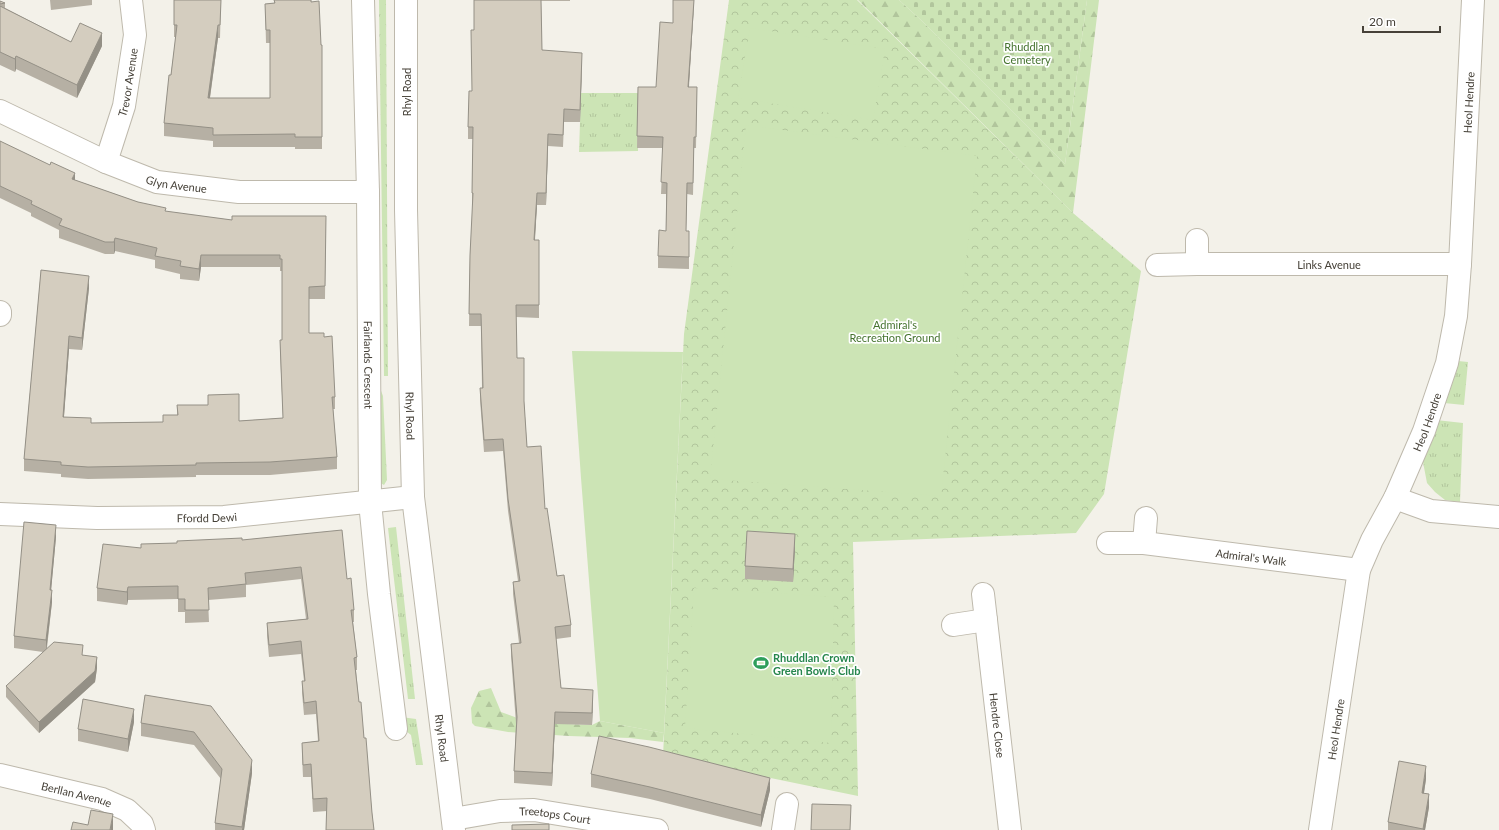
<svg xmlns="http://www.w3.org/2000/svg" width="1499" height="830" font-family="Lato,sans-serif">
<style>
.grass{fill:url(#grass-tufts)}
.forest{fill:url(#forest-firs)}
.cemetery{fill:url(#cemetery-stones)}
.park{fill:url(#park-crowns)}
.garden{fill:#cce4b5}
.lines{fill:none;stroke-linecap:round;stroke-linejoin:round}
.minor-casing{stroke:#beb9ac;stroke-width:24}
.minor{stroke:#fff;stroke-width:22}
.wall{fill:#b6b0a4}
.shaded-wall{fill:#949086}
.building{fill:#d4cdbf;stroke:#949086}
.labels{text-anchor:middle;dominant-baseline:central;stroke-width:3.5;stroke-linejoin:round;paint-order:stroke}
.park-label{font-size:11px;fill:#45732f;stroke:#fff}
.street-label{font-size:11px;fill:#464138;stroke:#fff}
.leisure-label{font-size:11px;font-weight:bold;fill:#27864d;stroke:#fff;text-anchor:start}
</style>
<defs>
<pattern id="grass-tufts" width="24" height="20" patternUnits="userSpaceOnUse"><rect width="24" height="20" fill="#cce4b5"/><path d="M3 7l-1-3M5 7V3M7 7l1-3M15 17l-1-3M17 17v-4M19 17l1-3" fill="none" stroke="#b1c59c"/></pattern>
<pattern id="forest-firs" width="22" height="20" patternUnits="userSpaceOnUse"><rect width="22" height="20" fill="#cce4b5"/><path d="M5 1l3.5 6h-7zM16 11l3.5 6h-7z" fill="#b1c59c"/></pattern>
<pattern id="cemetery-stones" width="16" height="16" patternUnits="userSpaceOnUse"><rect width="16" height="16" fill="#cce4b5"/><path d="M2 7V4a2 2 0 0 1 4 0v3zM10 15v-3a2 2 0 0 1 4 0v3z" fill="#b1c59c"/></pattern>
<pattern id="park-crowns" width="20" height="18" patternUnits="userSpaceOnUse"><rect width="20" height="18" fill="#cce4b5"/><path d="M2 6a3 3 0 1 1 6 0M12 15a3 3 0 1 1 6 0" fill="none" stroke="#b1c59c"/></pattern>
</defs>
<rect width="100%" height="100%" fill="#f3f1e9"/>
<!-- grass -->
<path class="grass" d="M 379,0 L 386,0 L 388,376 L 384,376 Z
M 581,93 L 638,93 L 638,151 L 579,152 Z
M 1458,361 L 1468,362 L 1464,405 L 1444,403 Z
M 375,375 L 383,396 L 387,480 L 384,485 L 379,482 Z
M 1436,420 L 1463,423 L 1460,502 L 1445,500 L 1435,492 L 1427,483 L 1423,462 Z
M 396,527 L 415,699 L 408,699 L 388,528 Z
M 401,717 L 416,719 L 423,765 L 416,765 L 411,735 L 402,728 Z"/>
<!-- forest -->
<path class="forest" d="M 858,0 L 899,0 L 922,21 L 1065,164 L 1087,0 L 1099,0 L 1073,213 Z
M 491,688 L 501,712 L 520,719 L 567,724 L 592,725 L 600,721 L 664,733 L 663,742 L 630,738 L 569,736 L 508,732 L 475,726 L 472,723 L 471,708 L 479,691 Z"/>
<!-- cemetery -->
<path class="cemetery" d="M 899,0 L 1087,0 L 1065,164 L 922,21 Z"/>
<!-- park -->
<path class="park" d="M 729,0 L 857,0 L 1073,213 L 1141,271 L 1104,494 L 1076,533 L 853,542 L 858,796 L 663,756 L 684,334 Z"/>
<!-- garden -->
<path class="garden" d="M 750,28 L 885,49 L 873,120 L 738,98 Z
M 746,125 L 977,156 L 941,496 L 710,479 Z
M 572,351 L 683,352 L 664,733 L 600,721 L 581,478 Z
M 694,588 L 834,597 L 831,743 L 685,728 Z"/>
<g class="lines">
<!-- minor casing -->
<g class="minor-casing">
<g id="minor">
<path id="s1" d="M 363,0 L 368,192 L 370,502 L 379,594 L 396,729"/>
<path id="s2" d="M 406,0 L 406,210 L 413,497 L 454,830"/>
<path id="s3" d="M 0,111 L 106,162 L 157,182 L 239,192 L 368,192"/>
<path id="s4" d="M 106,162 L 124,106 L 135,35 L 131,0"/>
<path id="s5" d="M 1197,240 L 1197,264 L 1460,264"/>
<path d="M 1157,265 L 1197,264"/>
<path d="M 0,315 L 0,312"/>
<path d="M 1395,498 L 1431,511 L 1499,517"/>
<path id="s6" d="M 0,514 L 97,518 L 224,517 L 413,497"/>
<path d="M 1108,543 L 1144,543 L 1146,518"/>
<path id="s7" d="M 1144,543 L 1359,570"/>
<path id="s8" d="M 983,594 L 1010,830"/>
<path d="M 953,625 L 986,620"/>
<path id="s9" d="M 0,775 L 102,799 L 127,810 L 142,824 L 144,830"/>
<path id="s10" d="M 453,819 L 500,811 L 534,810 L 657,830"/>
<path d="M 783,830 L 787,804"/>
<path id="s11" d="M 1320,830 L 1359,570 L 1372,540 L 1395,498 L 1424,431 L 1447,363 L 1456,316 L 1460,264 L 1473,0"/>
</g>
</g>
<!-- minor -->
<use href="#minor" class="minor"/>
</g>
<!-- wall -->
<path class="wall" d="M 50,0 L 92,0 L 92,5 L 51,10 Z
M 174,0 L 221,0 L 220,38 L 218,38 L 210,98 L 270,98 L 270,43 L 266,43 L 265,4 L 274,3 L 274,0 L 311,0 L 321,45 L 322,45 L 322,149 L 295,149 L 295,147 L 213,147 L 213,141 L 164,136 L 164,123 L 176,37 L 174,37 Z
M 474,0 L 570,0 L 570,1 L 541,1 L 542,50 L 582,65 L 580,122 L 564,122 L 563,147 L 548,146 L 546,205 L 537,205 L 535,240 L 539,240 L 539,318 L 516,317 L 517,358 L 524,401 L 527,447 L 545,509 L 557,576 L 571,625 L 571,637 L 556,639 L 561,688 L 593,702 L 592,725 L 555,724 L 552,786 L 514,783 L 514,771 L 516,724 L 511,656 L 511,644 L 519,643 L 513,594 L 513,582 L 518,581 L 508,511 L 503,451 L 484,452 L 480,400 L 480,388 L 482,388 L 481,326 L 469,326 L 470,255 L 473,205 L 472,205 L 472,193 L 473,139 L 468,139 L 468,127 L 472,91 L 474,30 Z
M 694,0 L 689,87 L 697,87 L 696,148 L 694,148 L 693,195 L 687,194 L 686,231 L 689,231 L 689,269 L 658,268 L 658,256 L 666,231 L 666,194 L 661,194 L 663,148 L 637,148 L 638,87 L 656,87 L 673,23 Z
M 0,1 L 5,3 L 5,8 L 71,42 L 102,46 L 77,98 L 16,69 L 15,72 L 0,65 Z
M 0,141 L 75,180 L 166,212 L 232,220 L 326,216 L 325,299 L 309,299 L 309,333 L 324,337 L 335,397 L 335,409 L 333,409 L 337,457 L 337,469 L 270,475 L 196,475 L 196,477 L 88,479 L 61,477 L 61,474 L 24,471 L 24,459 L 41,270 L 89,288 L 82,350 L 69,349 L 64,417 L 91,423 L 163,422 L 177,415 L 177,405 L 239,421 L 283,418 L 280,352 L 280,340 L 282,340 L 282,271 L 280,271 L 280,267 L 201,267 L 199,281 L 180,279 L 180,274 L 155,268 L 155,260 L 115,251 L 114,254 L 105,254 L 59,238 L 59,230 L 31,216 L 31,213 L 0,198 Z
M 56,537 L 51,590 L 52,602 L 47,648 L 83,655 L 97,668 L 95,682 L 39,733 L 6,697 L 6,686 L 43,652 L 14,648 L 14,636 Z
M 242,540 L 347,579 L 354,610 L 354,622 L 353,622 L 357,657 L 357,670 L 356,670 L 359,702 L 364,738 L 374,830 L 326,830 L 327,811 L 313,812 L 311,777 L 303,777 L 302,755 L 302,743 L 318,741 L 316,714 L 304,715 L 302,693 L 302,681 L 304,681 L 301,654 L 269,657 L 267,636 L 267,623 L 306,619 L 301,579 L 246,585 L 246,597 L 208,600 L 209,622 L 185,623 L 185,612 L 178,612 L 178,599 L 128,600 L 127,605 L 97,601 L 97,588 L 141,548 L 177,543 Z
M 795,547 L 793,582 L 745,579 L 745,566 Z
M 145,695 L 252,773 L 244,830 L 215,830 L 215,823 L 221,779 L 194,745 L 141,736 L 141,723 Z
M 134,722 L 128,752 L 78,741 L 78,729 Z
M 591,774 L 770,790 L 761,827 L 650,799 L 591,787 Z
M 1426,779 L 1424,793 L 1429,807 L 1425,830 L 1388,830 L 1388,822 Z"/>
<!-- shaded-wall -->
<path class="shaded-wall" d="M 694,0 L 694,6 L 688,98 L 688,87 Z
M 218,25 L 218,38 L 208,111 L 208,98 Z
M 102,33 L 102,46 L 77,98 L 77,85 Z
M 582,53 L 582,65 L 580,122 L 580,110 Z
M 16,56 L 16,69 L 15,72 L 15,59 Z
M 548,134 L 548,146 L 546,205 L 546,193 Z
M 75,173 L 75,186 L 72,179 Z
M 537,193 L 537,205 L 534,252 L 534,240 Z
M 115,238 L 115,251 L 114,254 L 114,242 Z
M 201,255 L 201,267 L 199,281 L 199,269 Z
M 89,276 L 89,288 L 82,350 L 82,338 Z
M 69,336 L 69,349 L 63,429 L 63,417 Z
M 56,525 L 56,537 L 50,602 L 50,590 Z
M 795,534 L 795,547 L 793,582 L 793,569 Z
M 128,587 L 128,600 L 127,605 L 127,592 Z
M 52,590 L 52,602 L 46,652 L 46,640 Z
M 97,657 L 97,668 L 95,682 L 39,733 L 39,722 Z
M 593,690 L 593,702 L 592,725 L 592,713 Z
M 134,709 L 134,722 L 128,752 L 128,739 Z
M 555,712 L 555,724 L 552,786 L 552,773 Z
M 252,760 L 252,773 L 244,830 L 242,830 Z
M 1426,766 L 1426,779 L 1422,805 L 1422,793 Z
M 770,778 L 770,790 L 761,827 L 761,815 Z
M 1429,794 L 1429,807 L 1425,830 L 1423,830 Z
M 113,814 L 113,830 L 110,830 Z"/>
<!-- building -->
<path class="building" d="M 174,0 L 221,0 L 220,25 L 218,25 L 208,98 L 270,98 L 270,30 L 266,30 L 265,4 L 275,3 L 274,0 L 311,0 L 311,2 L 319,1 L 321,45 L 322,45 L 322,137 L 295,137 L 295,134 L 213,135 L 213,128 L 164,123 L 169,75 L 171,75 L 177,25 L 174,25 Z
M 474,0 L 541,0 L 542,50 L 582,53 L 580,110 L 564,109 L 563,135 L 548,134 L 546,193 L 537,193 L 534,240 L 539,240 L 539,305 L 516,305 L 517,358 L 524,358 L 524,401 L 527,447 L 541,446 L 545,509 L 547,508 L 557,576 L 564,575 L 571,625 L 555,627 L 561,688 L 593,690 L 592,713 L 555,712 L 552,773 L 514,771 L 517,717 L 511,644 L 521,643 L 513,582 L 520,581 L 508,499 L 503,439 L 484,440 L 480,388 L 483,388 L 481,314 L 469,314 L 470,255 L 473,193 L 472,193 L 473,127 L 468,127 L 469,91 L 472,91 L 471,30 L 474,30 Z
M 673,0 L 694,0 L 688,87 L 697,87 L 696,137 L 694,137 L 693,183 L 687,183 L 686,231 L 689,231 L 689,257 L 658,256 L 659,230 L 666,231 L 667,183 L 661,182 L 663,137 L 637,136 L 638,87 L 656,87 L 660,22 L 673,23 Z
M 0,1 L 5,3 L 0,4 Z
M 0,6 L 71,42 L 80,23 L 102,33 L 77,85 L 16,56 L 15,59 L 0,52 Z
M 0,141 L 50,165 L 51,162 L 75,173 L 72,179 L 138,202 L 166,208 L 165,211 L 232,220 L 232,216 L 326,216 L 325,286 L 309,287 L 309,333 L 324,333 L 324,337 L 332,336 L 335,397 L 332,397 L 337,457 L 270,462 L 196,463 L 196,465 L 88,467 L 61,465 L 61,462 L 24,459 L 41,270 L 89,276 L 82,338 L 69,336 L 63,417 L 91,418 L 91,423 L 163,422 L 163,415 L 178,415 L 177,405 L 208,405 L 208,395 L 239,394 L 239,421 L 283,418 L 280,340 L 282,340 L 282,259 L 280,259 L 280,255 L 201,255 L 199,269 L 180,266 L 181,261 L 155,256 L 157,248 L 115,238 L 114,242 L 105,242 L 59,225 L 62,219 L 31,204 L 32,201 L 0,186 Z
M 24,522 L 56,525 L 50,590 L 52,590 L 46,640 L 14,636 Z
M 342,530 L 347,579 L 351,578 L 354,610 L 351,610 L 357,657 L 354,658 L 359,702 L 361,702 L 364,738 L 366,738 L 372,813 L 374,830 L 326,830 L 327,798 L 313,799 L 311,764 L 303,765 L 302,743 L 319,741 L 316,701 L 304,703 L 302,681 L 305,681 L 301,641 L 269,645 L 267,623 L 308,619 L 301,567 L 245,573 L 246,584 L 208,588 L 209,610 L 185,610 L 185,599 L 178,599 L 178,586 L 128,587 L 127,592 L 97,588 L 103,544 L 141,548 L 141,544 L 177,543 L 177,541 L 242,538 L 242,540 Z
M 747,531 L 795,534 L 793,569 L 745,566 Z
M 54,642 L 83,645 L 82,655 L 97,657 L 95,671 L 39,722 L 6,686 Z
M 145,695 L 211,706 L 252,760 L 242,827 L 215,823 L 222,769 L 194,732 L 141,723 Z
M 83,699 L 134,709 L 128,739 L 78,729 Z
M 599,736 L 649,747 L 770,778 L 761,815 L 650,787 L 591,774 Z
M 1399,761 L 1426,766 L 1422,793 L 1429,794 L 1423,829 L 1388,822 Z
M 812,804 L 851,805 L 850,830 L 811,830 Z
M 91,810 L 113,814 L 110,830 L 71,830 L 73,822 L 88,825 Z
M 549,824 L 549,830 L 512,830 L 512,825 Z"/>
<!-- icons -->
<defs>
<g id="stadium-bare" transform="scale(1.2)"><path d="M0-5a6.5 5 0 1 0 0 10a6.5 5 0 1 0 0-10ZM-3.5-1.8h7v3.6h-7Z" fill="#2e9e5b" stroke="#fff" stroke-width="2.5" paint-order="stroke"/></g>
</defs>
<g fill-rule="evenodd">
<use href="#stadium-bare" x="761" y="663"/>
</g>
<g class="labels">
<!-- park labels -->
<g class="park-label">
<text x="1027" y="46">Rhuddlan<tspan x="1027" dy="13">Cemetery</tspan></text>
<text x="895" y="324">Admiral's<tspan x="895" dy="13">Recreation Ground</tspan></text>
</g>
<!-- street labels -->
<g class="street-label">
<text stroke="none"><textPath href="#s4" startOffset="83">Trevor Avenue</textPath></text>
<text transform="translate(406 92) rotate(-90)">Rhyl Road</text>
<text stroke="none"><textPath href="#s11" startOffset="750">Heol Hendre</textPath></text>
<text stroke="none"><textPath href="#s3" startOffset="192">Glyn Avenue</textPath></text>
<text stroke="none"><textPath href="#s5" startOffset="156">Links Avenue</textPath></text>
<text stroke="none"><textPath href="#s1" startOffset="365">Fairlands Crescent</textPath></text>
<text stroke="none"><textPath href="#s2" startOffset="416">Rhyl Road</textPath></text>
<text stroke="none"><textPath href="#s11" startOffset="426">Heol Hendre</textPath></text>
<text stroke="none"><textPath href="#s6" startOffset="207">Ffordd Dewi</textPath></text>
<text stroke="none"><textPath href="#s7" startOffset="108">Admiral's Walk</textPath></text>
<text stroke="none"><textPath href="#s8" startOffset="132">Hendre Close</textPath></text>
<text stroke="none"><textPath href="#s11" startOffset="102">Heol Hendre</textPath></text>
<text stroke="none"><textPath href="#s2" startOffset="740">Rhyl Road</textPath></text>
<text stroke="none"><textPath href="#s9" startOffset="79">Berllan Avenue</textPath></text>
<text stroke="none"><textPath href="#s10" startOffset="103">Treetops Court</textPath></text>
</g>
<!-- leisure labels -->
<g class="leisure-label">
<text x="773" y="657">Rhuddlan Crown<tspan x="773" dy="13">Green Bowls Club</tspan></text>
</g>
</g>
<!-- scale -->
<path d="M1363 26v6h77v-6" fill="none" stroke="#464138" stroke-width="2"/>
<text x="1369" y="26" font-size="12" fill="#464138" stroke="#ffffff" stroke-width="3" paint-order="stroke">20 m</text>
</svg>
